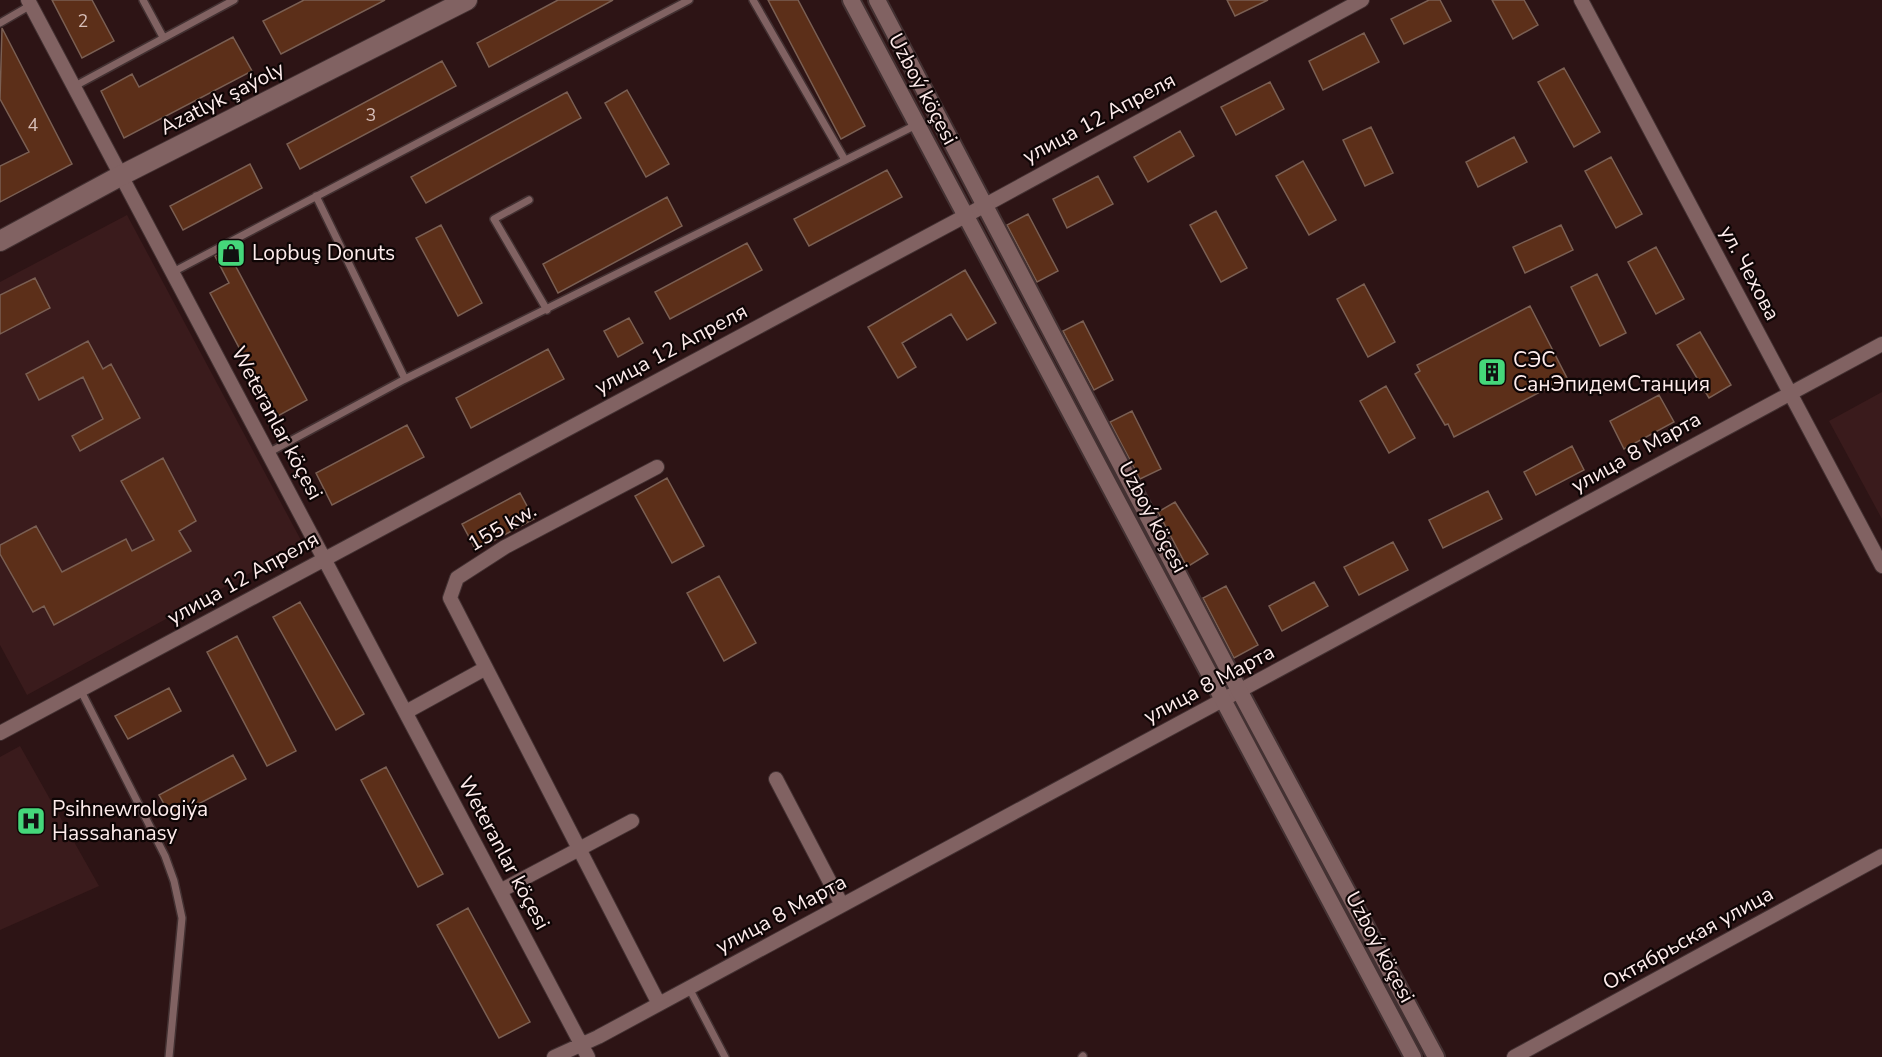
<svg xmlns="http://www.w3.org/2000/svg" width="1882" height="1057" font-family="'Nunito Sans',sans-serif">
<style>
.built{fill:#3a1b1c}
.building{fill:#5c2f19;stroke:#7a5f53;stroke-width:1.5}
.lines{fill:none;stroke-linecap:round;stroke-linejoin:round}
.service-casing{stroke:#433132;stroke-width:10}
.minor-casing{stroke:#433132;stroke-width:16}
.tertiary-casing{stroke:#433132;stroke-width:20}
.secondary-casing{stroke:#433132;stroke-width:22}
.service{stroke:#816262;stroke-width:7}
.minor{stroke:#816262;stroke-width:14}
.tertiary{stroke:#816262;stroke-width:16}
.secondary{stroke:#816262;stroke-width:20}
.labels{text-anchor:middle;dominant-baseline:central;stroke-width:4.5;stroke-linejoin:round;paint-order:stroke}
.number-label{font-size:18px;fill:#d6bdb7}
.street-label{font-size:21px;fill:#feecec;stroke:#0e0505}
.poi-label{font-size:21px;fill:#feecec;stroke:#0e0505;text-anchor:start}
</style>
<rect width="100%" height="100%" fill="#2d1415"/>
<!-- built -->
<path class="built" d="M 127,215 L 303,544 L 27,695 L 0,645 L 0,282 Z
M 1882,392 L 1882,519 L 1829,421 Z
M 20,746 L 99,886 L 0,930 L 0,757 Z"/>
<!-- building -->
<path class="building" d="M 52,0 L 92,0 L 114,41 L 82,58 Z
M 304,0 L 385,0 L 281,54 L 263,21 Z
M 558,0 L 613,0 L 489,67 L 477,43 Z
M 768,0 L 798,0 L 865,126 L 841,139 Z
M 1227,0 L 1268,0 L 1235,16 Z
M 1429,0 L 1440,0 L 1451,21 L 1404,44 L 1391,19 Z
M 1492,0 L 1524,0 L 1538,25 L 1513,39 Z
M 2,28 L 72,164 L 0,202 L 0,166 L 29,152 L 0,99 Z
M 1364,33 L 1379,62 L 1323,90 L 1309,61 Z
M 233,37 L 252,71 L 124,138 L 101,91 L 132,74 L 139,87 Z
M 442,61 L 456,86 L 300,169 L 287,144 Z
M 1564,68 L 1600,132 L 1574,147 L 1538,82 Z
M 1270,82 L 1284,109 L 1236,135 L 1221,107 Z
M 627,90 L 669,164 L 646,177 L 605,103 Z
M 567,92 L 581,118 L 426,203 L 411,177 Z
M 1371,127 L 1393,173 L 1365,186 L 1343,140 Z
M 1180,131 L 1194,156 L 1148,182 L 1134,157 Z
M 1514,137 L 1527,162 L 1478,187 L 1466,162 Z
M 1611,157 L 1642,214 L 1616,228 L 1585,171 Z
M 1303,161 L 1336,220 L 1309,235 L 1276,176 Z
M 250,164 L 262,188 L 183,230 L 170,206 Z
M 887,170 L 902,197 L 809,246 L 794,219 Z
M 1098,176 L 1113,204 L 1067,228 L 1053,199 Z
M 667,197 L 682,226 L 558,293 L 543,264 Z
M 1216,211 L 1247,268 L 1221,282 L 1190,225 Z
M 1028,214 L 1058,271 L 1037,282 L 1007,225 Z
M 441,225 L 482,303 L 458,316 L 416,238 Z
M 1561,225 L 1573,250 L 1525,273 L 1513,247 Z
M 747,243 L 762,270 L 670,319 L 655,292 Z
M 1656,247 L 1684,299 L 1656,314 L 1628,262 Z
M 227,250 L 307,400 L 276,417 L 210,293 L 229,283 L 215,256 Z
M 965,270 L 996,323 L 967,340 L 951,314 L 902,343 L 916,367 L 898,378 L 868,327 Z
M 1597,274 L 1626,333 L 1600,346 L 1571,287 Z
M 35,278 L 50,308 L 0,334 L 0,295 Z
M 1364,284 L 1395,342 L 1368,357 L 1337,299 Z
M 1530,306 L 1567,378 L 1454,437 L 1448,424 L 1445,425 L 1415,374 L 1420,371 L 1417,365 Z
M 629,318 L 643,343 L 618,357 L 604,331 Z
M 1083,321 L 1113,380 L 1094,390 L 1063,331 Z
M 1700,332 L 1731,385 L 1709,398 L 1677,345 Z
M 88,341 L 103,369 L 111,364 L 140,418 L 80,451 L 72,436 L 103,419 L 83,377 L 39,400 L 26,374 Z
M 548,349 L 564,379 L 471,428 L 456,398 Z
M 1386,386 L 1415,438 L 1389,453 L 1360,401 Z
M 1659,395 L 1674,422 L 1624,449 L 1610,421 Z
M 1132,411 L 1161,469 L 1140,479 L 1110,422 Z
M 407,425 L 424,457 L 332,505 L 316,473 Z
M 1572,446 L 1584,470 L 1536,495 L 1524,472 Z
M 163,458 L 196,521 L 179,531 L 191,551 L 54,625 L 44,606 L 33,612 L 0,554 L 0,545 L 36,526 L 62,572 L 126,539 L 132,551 L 154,540 L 121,481 Z
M 667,478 L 704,546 L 672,563 L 635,496 Z
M 1488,491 L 1502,519 L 1443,548 L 1429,520 Z
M 520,493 L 534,519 L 476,550 L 462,524 Z
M 1175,502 L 1208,554 L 1187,567 L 1158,512 Z
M 1393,542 L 1408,570 L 1359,595 L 1344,567 Z
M 719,576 L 756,643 L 724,661 L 687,593 Z
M 1314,582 L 1328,606 L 1282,631 L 1269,606 Z
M 1226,586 L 1258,645 L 1234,658 L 1203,598 Z
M 300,602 L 364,714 L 336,730 L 273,617 Z
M 237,636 L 296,751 L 267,766 L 207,652 Z
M 169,688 L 181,711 L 128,739 L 115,716 Z
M 233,755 L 246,779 L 172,818 L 159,795 Z
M 386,767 L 443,874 L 418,887 L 361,780 Z
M 468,908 L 530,1022 L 499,1038 L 437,925 Z"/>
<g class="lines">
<!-- service casing -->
<g class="service-casing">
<path id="service" d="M 143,0 L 163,37
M 753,0 L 845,160
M 0,23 L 31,5
M 75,86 L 234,0
M 316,196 L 405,379
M 529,200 L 494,219 L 547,310
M 173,272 L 689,0
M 268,453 L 405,379 L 916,125
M 81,691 L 165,856 L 174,881 L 182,918 L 169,1057
M 689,988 L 725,1057
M 1082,1057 L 1083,1056"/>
</g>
<!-- minor casing -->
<g class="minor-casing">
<path id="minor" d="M 28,0 L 588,1057
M 1581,0 L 1882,566
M 486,668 L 450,598 L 457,578 L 505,547 L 657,467
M 406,712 L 486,668 L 659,1004
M 0,733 L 967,215 L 1362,0
M 776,779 L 842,905
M 500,891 L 632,821
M 554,1057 L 598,1037 L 1882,344
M 1514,1057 L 1882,856"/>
</g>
<!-- tertiary casing -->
<g class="tertiary-casing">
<path id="tertiary" d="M 851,0 L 1413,1057
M 877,0 L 1240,692 L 1436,1057"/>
</g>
<!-- secondary casing -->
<g class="secondary-casing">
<path id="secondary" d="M 0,241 L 122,175 L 467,0"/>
</g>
<!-- service -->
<use href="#service" class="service"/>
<!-- minor -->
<use href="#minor" class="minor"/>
<!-- tertiary -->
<use href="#tertiary" class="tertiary"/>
<!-- secondary -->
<use href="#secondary" class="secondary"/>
</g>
<!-- icons -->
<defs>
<g id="shop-square" transform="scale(1.5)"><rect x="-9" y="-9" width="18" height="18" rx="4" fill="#45d77a" stroke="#0e0505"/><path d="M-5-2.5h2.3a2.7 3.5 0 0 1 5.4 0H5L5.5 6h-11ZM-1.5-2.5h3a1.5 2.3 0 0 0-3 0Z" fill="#111"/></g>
<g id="building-square" transform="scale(1.5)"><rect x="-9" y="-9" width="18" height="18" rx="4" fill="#45d77a" stroke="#0e0505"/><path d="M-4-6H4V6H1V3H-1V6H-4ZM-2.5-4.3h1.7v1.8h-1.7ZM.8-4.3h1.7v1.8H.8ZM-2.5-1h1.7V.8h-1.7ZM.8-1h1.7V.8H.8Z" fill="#111"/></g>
<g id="hospital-square" transform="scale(1.5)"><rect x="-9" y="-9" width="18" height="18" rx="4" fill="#45d77a" stroke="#0e0505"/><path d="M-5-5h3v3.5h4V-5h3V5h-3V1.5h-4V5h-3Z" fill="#111"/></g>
</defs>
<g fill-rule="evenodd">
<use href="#shop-square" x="231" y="253"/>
<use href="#building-square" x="1492" y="372"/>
<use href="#hospital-square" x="31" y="821"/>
</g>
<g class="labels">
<!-- number labels -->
<g class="number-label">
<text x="83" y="21">2</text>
<text x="371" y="115">3</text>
<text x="33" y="125">4</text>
</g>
<!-- street labels -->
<g class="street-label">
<text transform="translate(923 89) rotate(62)">Uzboý köçesi</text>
<text transform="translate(222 98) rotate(-27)">Azatlyk şaýoly</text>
<text transform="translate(1099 118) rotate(-28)">улица 12 Апреля</text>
<text transform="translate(1750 273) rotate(62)">ул. Чехова</text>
<text transform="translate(671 349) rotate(-28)">улица 12 Апреля</text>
<text transform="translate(277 423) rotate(62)">Weteranlar köçesi</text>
<text transform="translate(1636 452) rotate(-29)">улица 8 Марта</text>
<text transform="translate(1153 517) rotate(62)">Uzboý köçesi</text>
<text transform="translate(502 527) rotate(-30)">155 kw.</text>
<text transform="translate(243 578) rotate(-29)">улица 12 Апреля</text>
<text transform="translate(1209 684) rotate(-28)">улица 8 Марта</text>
<text transform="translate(504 853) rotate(62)">Weteranlar köçesi</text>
<text transform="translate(781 914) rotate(-28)">улица 8 Марта</text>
<text transform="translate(1688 938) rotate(-29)">Октябрьская улица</text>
<text transform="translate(1380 947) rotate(62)">Uzboý köçesi</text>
</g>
<!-- poi labels -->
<g class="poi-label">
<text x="252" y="253">Lopbuş Donuts</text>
<text x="1513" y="360">СЭС<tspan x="1513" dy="24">СанЭпидемСтанция</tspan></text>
<text x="52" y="809">Psihnewrologiýa<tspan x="52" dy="24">Hassahanasy</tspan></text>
</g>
</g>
</svg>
